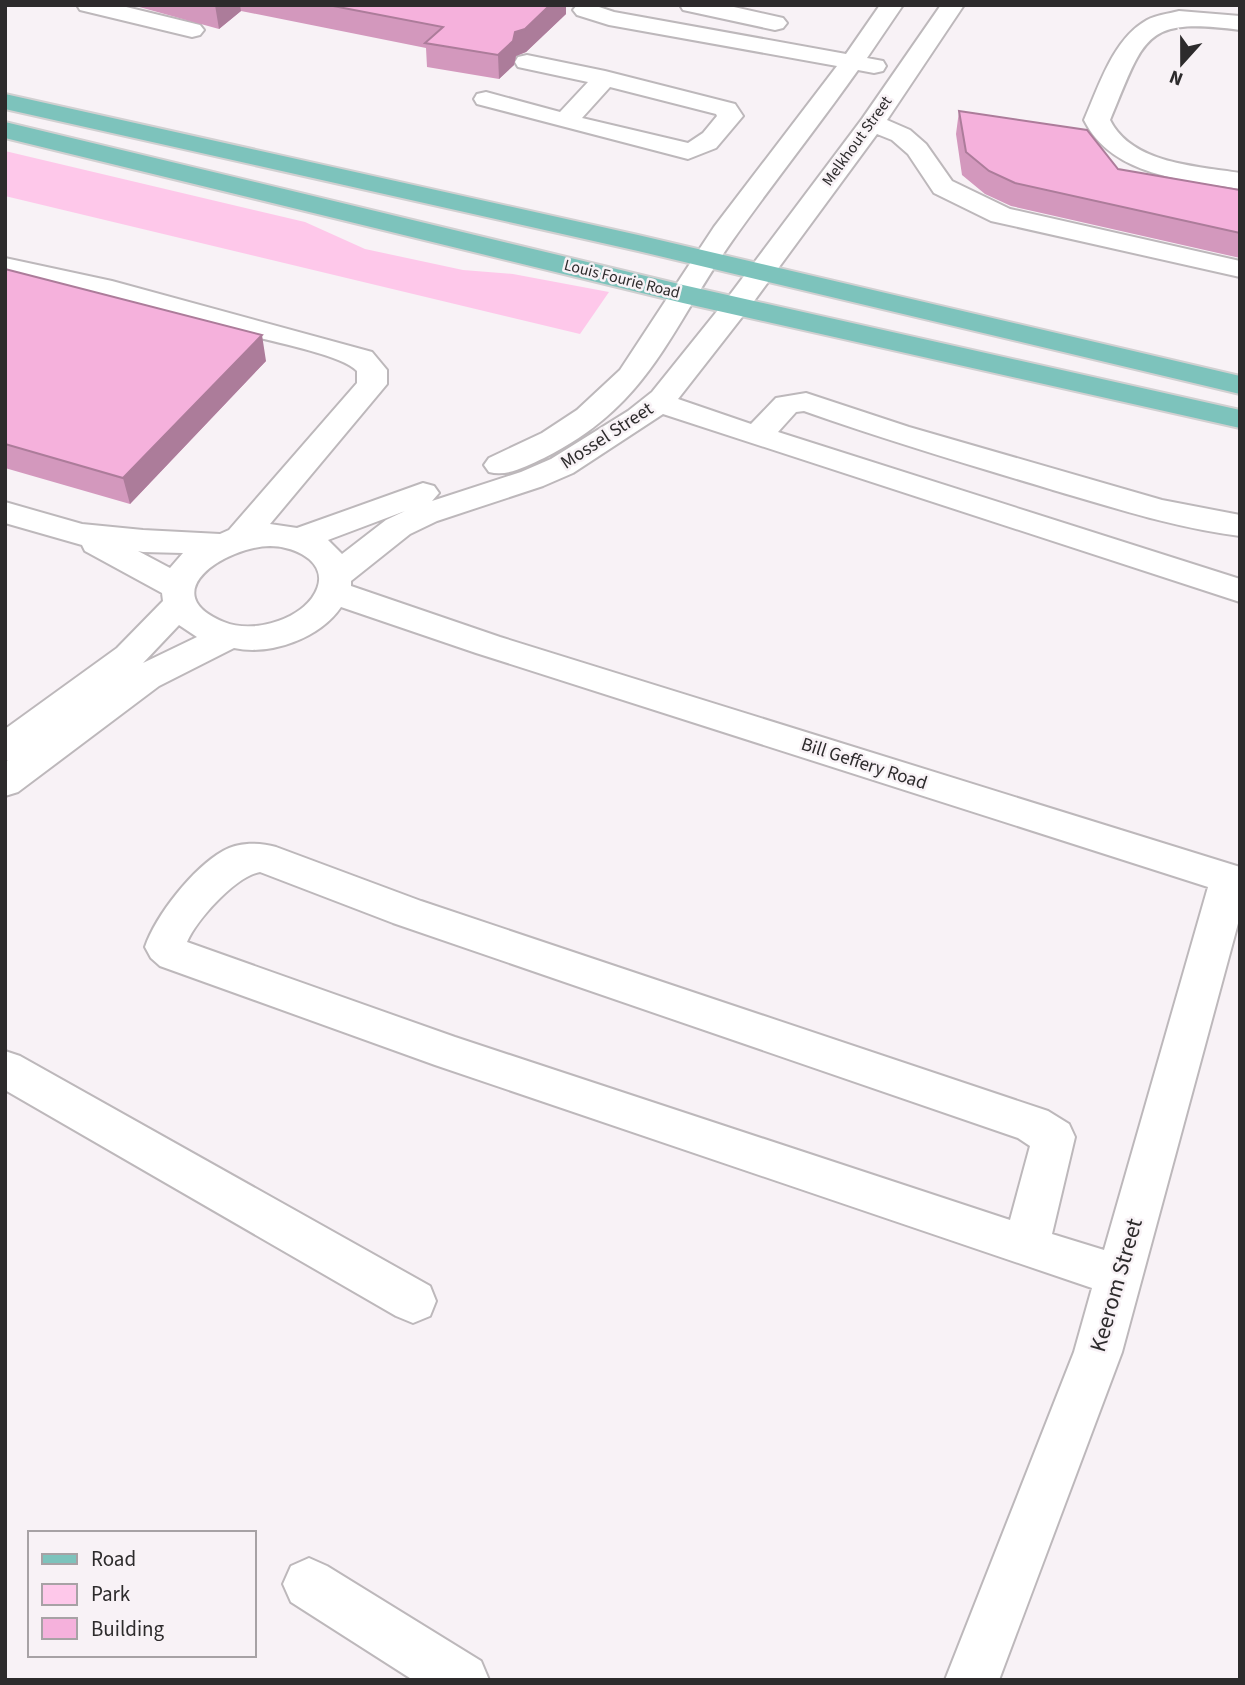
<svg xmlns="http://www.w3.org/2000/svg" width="1245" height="1685" font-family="'Source Sans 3',sans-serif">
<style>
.green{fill:#fec8ea}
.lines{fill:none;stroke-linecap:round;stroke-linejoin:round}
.minor-casing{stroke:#bdb8bb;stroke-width:4}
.major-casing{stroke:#d1d0d1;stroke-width:4}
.minor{fill:#fff;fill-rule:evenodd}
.major{fill:#7dc3bc;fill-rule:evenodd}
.wall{fill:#d398bd}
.shaded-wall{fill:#ac7c9a}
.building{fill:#f5b1dc;stroke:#ac7c9a;stroke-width:2}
.labels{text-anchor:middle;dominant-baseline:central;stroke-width:5;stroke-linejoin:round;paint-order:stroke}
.far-street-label{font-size:16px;fill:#2d2b2c;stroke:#f8f2f6}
.street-label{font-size:19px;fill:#2d2b2c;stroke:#f8f2f6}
.near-street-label{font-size:23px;fill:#2d2b2c;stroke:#f8f2f6}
</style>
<rect width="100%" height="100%" fill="#f8f2f6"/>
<!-- green -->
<path class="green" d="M 5,151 L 305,222 L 365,249 L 463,270 L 513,274 L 609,292 L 580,334 L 5,196 Z"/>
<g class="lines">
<!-- minor casing -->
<g class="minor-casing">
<path id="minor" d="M 77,5 L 118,5 L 200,25 L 204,30 L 200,35 L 192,37 L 80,10 Z
M 577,5 L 600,5 L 599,7 L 614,12 L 846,54 L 880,5 L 903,5 L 867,58 L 883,61 L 886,66 L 883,71 L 874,73 L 858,70 C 817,128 773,183 732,241 C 669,331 650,405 544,458 C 526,466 508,477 489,472 L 484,465 L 489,458 L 542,433 L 577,410 L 620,370 L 714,227 L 837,66 L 609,25 L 577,15 L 573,10 Z
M 680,5 L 725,5 L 783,18 L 787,23 L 783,28 L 775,30 L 683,10 Z
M 941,5 L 964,5 L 887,120 L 910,130 L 926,144 L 952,181 L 1010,209 L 1240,261 L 1240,277 L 991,221 L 934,193 L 908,154 L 892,140 L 877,134 L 746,312 L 678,399 L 751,424 L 776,398 L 806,393 L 909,427 L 1162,500 L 1240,515 L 1240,536 C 1176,528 1115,508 1053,490 C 970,465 886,440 804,411 L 796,412 L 778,432 L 1240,579 L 1240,602 L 663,414 L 573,473 L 543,486 L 437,521 L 410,534 L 351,581 L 351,586 L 500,637 L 1240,867 L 1240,916 L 1122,1352 L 999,1680 L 945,1680 L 1074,1352 L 1092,1288 L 435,1065 L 160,966 L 151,958 L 145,947 C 156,915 193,868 223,851 C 238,842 260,842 276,847 L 421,901 L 1048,1111 L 1069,1124 L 1075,1137 L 1052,1234 L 1104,1250 L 1208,887 L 476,653 L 341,607 C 320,638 271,656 234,648 L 159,686 L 18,792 L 5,796 L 5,762 L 8,760 L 5,761 L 5,729 L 117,648 L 163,601 L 162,593 L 85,551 L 82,545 L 5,523 L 5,502 L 82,524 L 143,530 L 220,534 L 229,530 L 357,383 L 357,371 C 344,356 279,343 256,337 C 173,315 90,293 5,274 L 5,258 L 112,281 L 372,352 L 387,370 L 387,384 L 270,524 L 297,528 L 423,483 L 434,486 L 439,493 L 432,501 L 521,472 L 551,459 L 628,411 L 652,392 L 726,300 L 862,119 ZM 405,511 L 386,520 L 342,554 L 328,540 ZM 270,546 C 297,546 335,565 312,598 C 294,622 251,633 224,622 C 153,593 226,547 270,546 ZM 138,551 L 143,552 L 183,553 L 170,568 ZM 179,625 L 197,637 L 143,663 ZM 260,872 L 393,923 L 1018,1138 L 1030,1146 L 1010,1220 L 455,1037 L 187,942 C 197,919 236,876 260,872 Z
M 1179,11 L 1240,16 L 1240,30 C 1143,17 1145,37 1110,120 C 1132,164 1197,166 1240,173 L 1240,189 C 1184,180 1112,176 1084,120 C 1099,86 1113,39 1147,20 C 1156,15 1168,14 1179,11 Z
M 527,55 L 605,71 L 735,104 L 743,116 L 716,148 L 688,159 L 477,104 L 474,99 L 477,94 L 486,92 L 560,112 L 588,82 L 518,67 L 515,62 L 518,57 ZM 610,87 L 716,114 L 717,116 L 703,133 L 688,143 L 582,118 Z
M 5,1051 L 20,1056 L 430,1286 L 436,1301 L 430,1316 L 413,1323 L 396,1316 L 5,1090 Z
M 309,1558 L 327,1566 L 481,1661 L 489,1680 L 413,1680 L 291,1602 L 283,1584 L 291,1566 Z"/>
</g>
<!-- major casing -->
<g class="major-casing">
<path id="major" d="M 5,94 L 638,235 L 1240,376 L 1240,394 L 638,251 L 5,109 Z
M 5,122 L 683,285 L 1240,410 L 1240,428 L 683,303 L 5,138 Z"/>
</g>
<!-- minor -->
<use href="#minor" class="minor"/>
<!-- major -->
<use href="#major" class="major"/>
</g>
<!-- wall -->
<path class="wall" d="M 132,5 L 566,5 L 566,14 L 526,52 L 516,56 L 514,65 L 499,79 L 427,67 L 426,48 L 241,11 L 219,29 Z
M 959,111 L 1118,169 L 1240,190 L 1240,258 L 1011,206 L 985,194 L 962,175 L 956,134 Z
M 5,269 L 266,361 L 130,504 L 5,468 Z"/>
<!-- shaded-wall -->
<path class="shaded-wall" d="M 215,5 L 240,5 L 241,11 L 219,29 Z
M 550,5 L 566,5 L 566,14 L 526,52 L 516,56 L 514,65 L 499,79 L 498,55 L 515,32 Z
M 262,335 L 266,361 L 130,504 L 123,478 Z"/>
<!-- building -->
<path class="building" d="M 328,5 L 550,5 L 525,29 L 515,32 L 513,41 L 498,55 L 425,43 L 443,27 Z
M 959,111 L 1087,130 L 1118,169 L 1240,190 L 1240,233 L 1015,183 L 989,171 L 966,152 Z
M 5,269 L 262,335 L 123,478 L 5,444 Z"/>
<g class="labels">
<!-- far-street labels -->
<g class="far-street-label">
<text transform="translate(857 141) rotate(-54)">Melkhout Street</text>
<text transform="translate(622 279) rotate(14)">Louis Fourie Road</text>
</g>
<!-- street labels -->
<g class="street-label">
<text transform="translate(607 436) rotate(-33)">Mossel Street</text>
<text transform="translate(864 764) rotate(18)">Bill Geffery Road</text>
</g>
<!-- near-street labels -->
<g class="near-street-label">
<text transform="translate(1116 1285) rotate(-74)">Keerom Street</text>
</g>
</g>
<!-- border -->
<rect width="1245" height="1685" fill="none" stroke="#2d2b2c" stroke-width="14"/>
<!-- legend -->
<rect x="28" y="1531" width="228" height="126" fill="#f8f2f6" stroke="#a7a2a5" stroke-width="2"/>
<rect x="42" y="1554" width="35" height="10" fill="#7dc3bc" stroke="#a7a2a5" stroke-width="2"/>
<text x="91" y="1566" font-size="21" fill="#2d2b2c">Road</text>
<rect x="42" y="1584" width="35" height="21" fill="#fec8ea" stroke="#a7a2a5" stroke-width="2"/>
<text x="91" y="1601" font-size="21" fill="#2d2b2c">Park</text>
<rect x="42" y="1618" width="35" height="21" fill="#f5b1dc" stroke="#a7a2a5" stroke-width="2"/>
<text x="91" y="1636" font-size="21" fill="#2d2b2c">Building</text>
<!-- north arrow -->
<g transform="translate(1182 63) rotate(201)" stroke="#f8f2f6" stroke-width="5" paint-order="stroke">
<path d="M0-5L12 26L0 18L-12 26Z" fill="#2d2b2c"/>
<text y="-10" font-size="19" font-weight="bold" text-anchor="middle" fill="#2d2b2c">N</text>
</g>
</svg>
